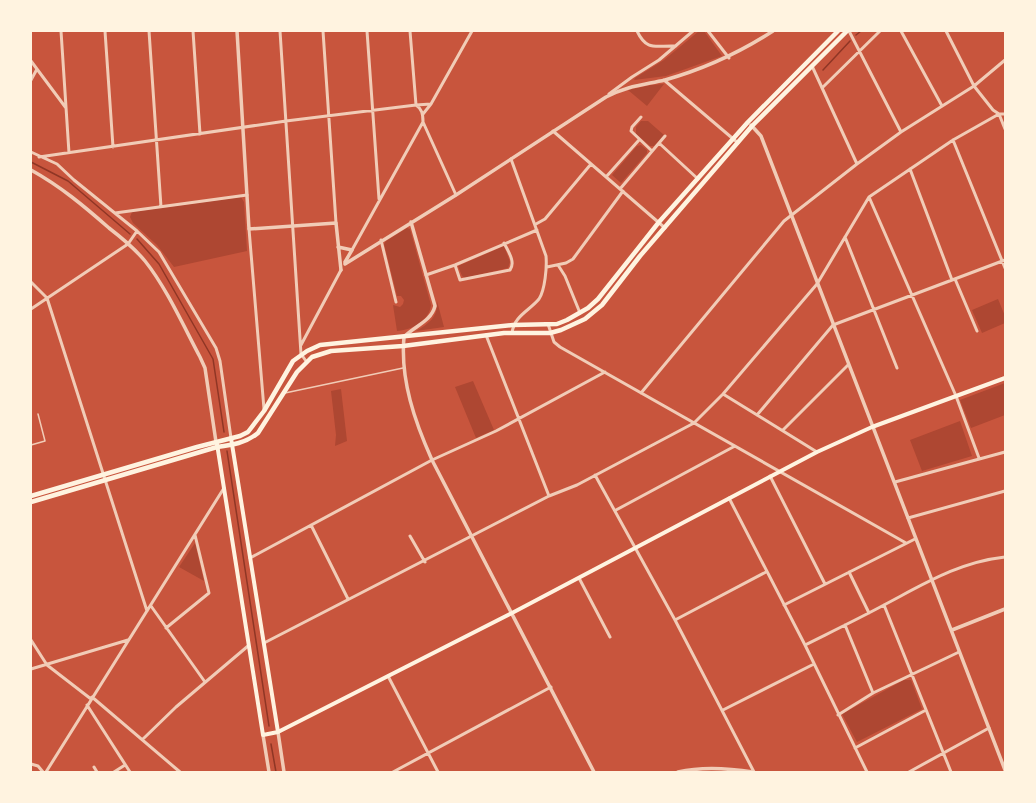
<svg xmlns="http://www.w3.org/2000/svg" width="1036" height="803" font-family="'Noto Serif',serif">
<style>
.green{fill:#ae4732}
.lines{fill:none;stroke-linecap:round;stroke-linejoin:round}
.stream{stroke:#8f3625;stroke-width:1.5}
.service{stroke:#f1ccb7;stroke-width:1.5}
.minor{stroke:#f1ccb7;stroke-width:3}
.tertiary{stroke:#f1ccb7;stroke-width:3.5}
.secondary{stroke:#fff3e0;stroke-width:4}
.trunk{stroke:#fff3e0;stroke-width:4.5}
</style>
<rect width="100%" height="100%" fill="#c8553d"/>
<!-- green -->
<path class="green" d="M 699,31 L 704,31 L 722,56 L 666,76 L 634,80 L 635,78 L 664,60 Z
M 664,84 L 647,106 L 628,90 L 651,85 Z
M 641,121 L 648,121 L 664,135 L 654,146 L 650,146 L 636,134 L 636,127 Z
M 641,145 L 647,150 L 647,153 L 621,183 L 612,175 L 637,146 Z
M 241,197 L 244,202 L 247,251 L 174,267 L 157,245 L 133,223 L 130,217 L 132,212 Z
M 407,228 L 410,229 L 431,305 C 429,321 412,330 397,331 L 393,305 L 400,307 L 403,304 L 404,300 L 401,296 L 397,296 L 384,244 L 386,241 Z
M 504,246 L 510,262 L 508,268 L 465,278 L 462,276 L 458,266 Z
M 998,299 L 1005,316 L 1005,323 L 982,333 L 972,310 Z
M 437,301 L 444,327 L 416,331 C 430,323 438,317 437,301 Z
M 473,381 L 494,430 L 476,438 L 455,387 Z
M 1005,383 L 1005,415 L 971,428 L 960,400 Z
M 341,389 L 347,441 L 335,446 L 336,435 L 331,391 Z
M 960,421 L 972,456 L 922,471 L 910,440 Z
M 195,543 L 204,581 L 179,567 Z
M 904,680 L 911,680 L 922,709 L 857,742 L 842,714 Z"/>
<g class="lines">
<!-- stream -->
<path class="stream" d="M 856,35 L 861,31
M 823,70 L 850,41
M 31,162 L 68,181 L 130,234
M 137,239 L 159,264 L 213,359 L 224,432
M 227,451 L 269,726
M 271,744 L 276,772"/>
<!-- service -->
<path class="service" d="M 285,393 L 403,368
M 31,445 L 45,441 L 38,414"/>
<!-- minor -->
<path class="minor" d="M 61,31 L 69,153
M 105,31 L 113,147
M 149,31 L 161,207
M 193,31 L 200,134
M 280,31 L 301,354 L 306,361
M 323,31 L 336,223
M 367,31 L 379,199
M 410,31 L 416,105 C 422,109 423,114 423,122 L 456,195
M 637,31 C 647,52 656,45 676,46
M 708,31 L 729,58
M 849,31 L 901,132
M 901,31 L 942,106
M 946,31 L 974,86 L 993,110 L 999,114 L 1005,129
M 31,61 L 66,108
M 812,66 L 857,164
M 31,80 L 37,69
M 664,80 L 738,143
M 822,88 L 880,31
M 609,94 L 632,77 L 659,60 L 693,31
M 423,114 L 431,104 L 472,31
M 641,117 L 632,127 L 631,131 L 652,151
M 553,131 L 665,228
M 953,140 L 1005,268
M 659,143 L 698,179
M 31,152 L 57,164 L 74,180 L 137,231 L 159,252 L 216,348 L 220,361 L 231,438
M 39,157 L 286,121 L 416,105 L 431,104
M 511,159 L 546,256 C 547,267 545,290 539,299 C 529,311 514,316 512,333
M 910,169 L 952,280
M 606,177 L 639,140
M 620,189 L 665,136
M 869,197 L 956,396 L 979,458
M 115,213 L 247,195
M 536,224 L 545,219 L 591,164
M 249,229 L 264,409
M 845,237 L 897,368
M 381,240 L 396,302
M 352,250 L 423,122
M 455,265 L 460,280 L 510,270 C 516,262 508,251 504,243
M 558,265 L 565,276 L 580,313
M 547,267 L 566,263 L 573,259 L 623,191
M 426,275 L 455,265 L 537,230
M 955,279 L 977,331
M 31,282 L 47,298 L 147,611
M 31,309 L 128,244 L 137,231
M 548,324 L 554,342 L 560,347 L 906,543
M 486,335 L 549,496
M 301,345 L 341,270
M 641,393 L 784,221 L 857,164 L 901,132 L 974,86 L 1005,60
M 723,394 L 817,452
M 757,415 L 833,325 L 1005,260
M 783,430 L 848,365
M 595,475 L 675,620 L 754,772
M 770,476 L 825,584
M 895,482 L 1005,452
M 729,498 L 805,645 L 867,772
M 616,510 L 735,446
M 908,518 L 1005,491
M 311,525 L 348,599
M 410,536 L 425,562
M 250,558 L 432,460 L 496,431 L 605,372
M 849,572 L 869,613
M 579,578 L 610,637
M 784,605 L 915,539
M 884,605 L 951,772
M 151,606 L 205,682
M 675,620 L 766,572
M 845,625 L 873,693
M 166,628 L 209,593 L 195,535
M 31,640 L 47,665 L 91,699
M 264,643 L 549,496 L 577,485 L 694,423 L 723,394 L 817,284 L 869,197 L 953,140 L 999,114 L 1005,114
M 805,645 C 831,632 858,619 884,605 C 924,584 959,562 1005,557
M 31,669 L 128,640
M 388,676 L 438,772
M 92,697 L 180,772
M 87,705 L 130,772
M 723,710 L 814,664
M 838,715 L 873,693 L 959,652
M 143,739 L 176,707 L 248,646
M 855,748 L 926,710
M 31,764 L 38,766 L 43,772
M 94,767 L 97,772
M 46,772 L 224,488
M 114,772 L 125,765
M 393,772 L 551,687
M 909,772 L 989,728"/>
<!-- tertiary -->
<path class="tertiary" d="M 237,31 L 249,229 L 336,223 L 341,270
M 751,125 L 761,136 L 1005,770
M 31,170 C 60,186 84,206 109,228 C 122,238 135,249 145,261 C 166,287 184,327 200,357 L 205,368 L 216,442
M 411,222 L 435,306 C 431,322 414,326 404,337 C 400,380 415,422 432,460 L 594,772
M 338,247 L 352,250 L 345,262
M 345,264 L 456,195 L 606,97 C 627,86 643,85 665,80 C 704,69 739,53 773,31
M 952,630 L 1005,609
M 278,732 L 284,772
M 263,735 L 269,772
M 678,772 C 703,766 728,768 753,772"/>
<!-- secondary -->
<path class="secondary" d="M 231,438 L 278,732
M 217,444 L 263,735 L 278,732 L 512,613 L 817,452 L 872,427 L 1005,378"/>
<!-- trunk -->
<path class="trunk" d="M 31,496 L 197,447 L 240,436 L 248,432 L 264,411 L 293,361 L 307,351 L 320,345 L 513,325 L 557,324 L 567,320 L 588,308 L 598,299 L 659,222 L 748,122 L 838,31
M 31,502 L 217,447 C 232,445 246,443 258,433 L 297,372 L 312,357 L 331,351 L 403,346 L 504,333 L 550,333 L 561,330 L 585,319 L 602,305 L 640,256 L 752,126 L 847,31"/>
</g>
<!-- border -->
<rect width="1036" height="803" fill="none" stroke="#fff3e0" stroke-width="64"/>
</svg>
